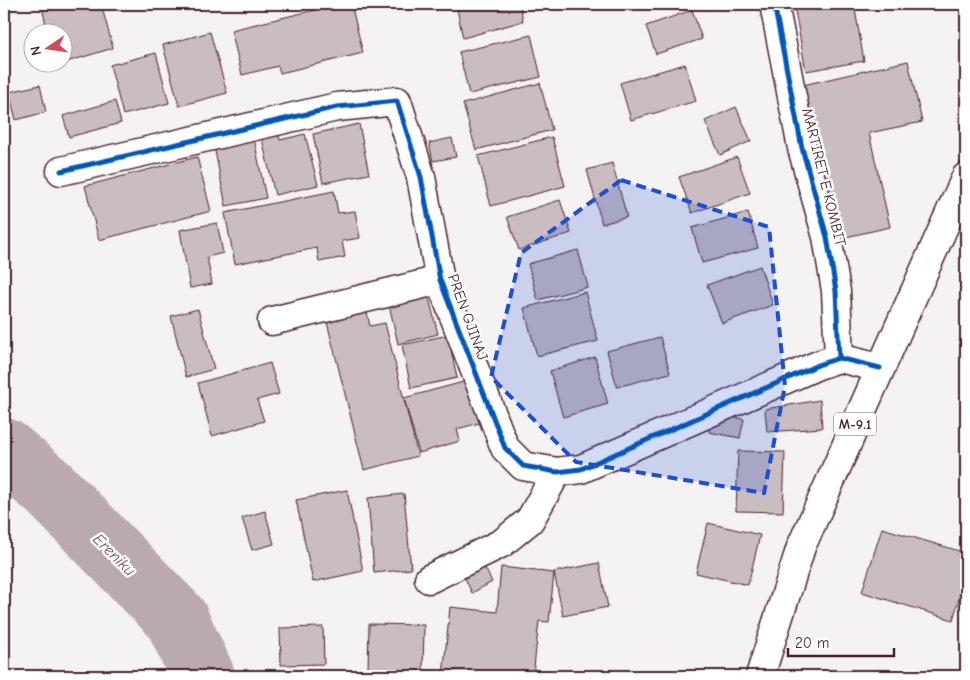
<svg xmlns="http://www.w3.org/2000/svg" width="970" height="680" font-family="'Comic Neue',sans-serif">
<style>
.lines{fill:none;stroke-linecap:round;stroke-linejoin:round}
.river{stroke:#baa9ae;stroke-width:64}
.building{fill:#cabdc1;stroke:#4a1f2b}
.minor-casing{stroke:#4a1f2b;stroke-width:31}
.primary-casing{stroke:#4a1f2b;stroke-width:31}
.minor{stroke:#fff;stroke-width:28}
.primary{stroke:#fff;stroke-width:28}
.cycleway-casing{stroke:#fff;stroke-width:8}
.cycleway{stroke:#0057b8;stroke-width:5}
.marked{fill:#1d4ed8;fill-opacity:0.2;stroke:#1d4ed8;stroke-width:4;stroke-dasharray:10 6;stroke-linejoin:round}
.labels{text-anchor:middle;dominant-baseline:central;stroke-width:5;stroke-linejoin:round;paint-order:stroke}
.shield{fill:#fff;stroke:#80626b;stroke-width:1}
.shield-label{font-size:14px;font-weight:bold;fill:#4a1f2b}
.street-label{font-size:15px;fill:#4a1f2b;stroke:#fff}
.water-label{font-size:16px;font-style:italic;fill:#714f59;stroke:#fff}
</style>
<rect width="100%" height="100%" fill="#f4f2f2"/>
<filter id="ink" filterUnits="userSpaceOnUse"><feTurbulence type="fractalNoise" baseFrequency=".02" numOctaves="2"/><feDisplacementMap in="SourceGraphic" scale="10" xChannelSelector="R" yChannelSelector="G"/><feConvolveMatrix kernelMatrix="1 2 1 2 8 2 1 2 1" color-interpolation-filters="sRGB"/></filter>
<g filter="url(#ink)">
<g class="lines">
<!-- river -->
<path class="river" d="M 4,450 L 49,488 L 176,618 L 203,676"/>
</g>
<!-- building -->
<path class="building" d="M 41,4 L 101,4 L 113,48 L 57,65 L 56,62 L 62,62 L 62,32 L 48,32 Z
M 340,4 L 351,4 L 363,53 L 280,73 L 278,66 L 242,75 L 231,30 Z
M 456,4 L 520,4 L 523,21 L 463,38 Z
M 803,4 L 854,4 L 864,61 L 806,71 L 794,5 Z
M 692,10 L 702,39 L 656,54 L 646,26 Z
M 210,32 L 227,93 L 179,106 L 163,45 Z
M 531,35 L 541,77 L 469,94 L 459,52 Z
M 156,53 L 169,103 L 123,115 L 110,65 Z
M 908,61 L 922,122 L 869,133 L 890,227 L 837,239 L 803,85 Z
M 685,64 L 696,101 L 631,120 L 620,83 Z
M 540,83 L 552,130 L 476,150 L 463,104 Z
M 40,85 L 46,112 L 16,120 L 9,92 Z
M 115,101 L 121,123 L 69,137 L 63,116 Z
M 736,107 L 751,141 L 720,155 L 705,121 Z
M 359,124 L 369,174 L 323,183 L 313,134 Z
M 277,130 L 280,140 L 305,134 L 318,185 L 275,195 L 262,139 Z
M 552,137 L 565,186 L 491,206 L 478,156 Z
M 452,138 L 456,157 L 433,161 L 429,143 Z
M 254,139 L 266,198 L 226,206 L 214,146 Z
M 197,157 L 211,211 L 99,240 L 85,186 Z
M 737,157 L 750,193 L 692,213 L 679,177 Z
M 612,163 L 627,217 L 602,224 L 587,170 Z
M 334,191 L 338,213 L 355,211 L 360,238 L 342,241 L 345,257 L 319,262 L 317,248 L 235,264 L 225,213 Z
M 560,200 L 571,233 L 519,250 L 507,217 Z
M 748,212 L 758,248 L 702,263 L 692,228 Z
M 217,223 L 223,253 L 207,257 L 212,284 L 190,288 L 180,230 Z
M 578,250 L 588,287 L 538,300 L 528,264 Z
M 760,266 L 773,305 L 722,323 L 707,285 Z
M 426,286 L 438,334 L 398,344 L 387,296 Z
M 585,292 L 598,341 L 537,356 L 524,308 Z
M 364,300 L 370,326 L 385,323 L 418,456 L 364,470 L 324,310 Z
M 198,309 L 214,369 L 186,377 L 171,316 Z
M 448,335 L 457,378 L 411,388 L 402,345 Z
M 660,337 L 670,373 L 617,387 L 607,351 Z
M 595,357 L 608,404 L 563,417 L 550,371 Z
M 270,363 L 279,394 L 257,400 L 264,421 L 212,436 L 198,383 Z
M 471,380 L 483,422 L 457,429 L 460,441 L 419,453 L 404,398 Z
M 820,400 L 822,428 L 767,432 L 765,409 Z
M 712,414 L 744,419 L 740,438 L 709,432 Z
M 738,451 L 785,452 L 783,512 L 736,511 Z
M 347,490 L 363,571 L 313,582 L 296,500 Z
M 404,494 L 411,569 L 374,573 L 368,498 Z
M 265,511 L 274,544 L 252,550 L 242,518 Z
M 708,523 L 760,535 L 748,585 L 696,573 Z
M 882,528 L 966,553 L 966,574 L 953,620 L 862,592 Z
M 599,563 L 608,607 L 563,616 L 554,572 Z
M 483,564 L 492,582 L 472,593 L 463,574 Z
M 501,567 L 554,573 L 549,622 L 539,621 L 533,676 L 443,676 L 450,607 L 497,612 Z
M 369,624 L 424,625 L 423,671 L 368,670 Z
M 323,627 L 324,664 L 281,665 L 280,628 Z"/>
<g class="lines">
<!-- minor casing -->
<g class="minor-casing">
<path id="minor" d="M 774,4 L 802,148 L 827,237 L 836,291 L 839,358
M 61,171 L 337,107 L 397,101 L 421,177 L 440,280 L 505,448 L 523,466 L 557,472 L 581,469 L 818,365 L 839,358 L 880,368
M 272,321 L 440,280
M 429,579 L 502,543 L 530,520 L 557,472"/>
</g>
<!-- primary casing -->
<g class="primary-casing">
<path id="primary" d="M 760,676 L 801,547 L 966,177"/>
</g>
<!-- minor -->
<use href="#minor" class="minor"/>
<!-- primary -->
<use href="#primary" class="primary"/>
<!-- cycleway casing -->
<g class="cycleway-casing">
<path id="cycleway" d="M 774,4 L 802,148 L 827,237 L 836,291 L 839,358
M 61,171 L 337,107 L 397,101 L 421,177 L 440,280 L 505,448 L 523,466 L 557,472 L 581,469 L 818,365 L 839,358 L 880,368"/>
</g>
<!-- cycleway -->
<use href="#cycleway" class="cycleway"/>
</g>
</g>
<!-- marked area -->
<path class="marked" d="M 621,180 L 769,227 L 785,386 L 764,493 L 576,462 L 491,377 L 521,253 Z"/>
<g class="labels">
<!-- shield labels -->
<rect class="shield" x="834" y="412.5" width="42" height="23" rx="4"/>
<g class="shield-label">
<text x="855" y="424">M-9.1</text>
</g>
<!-- street labels -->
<g class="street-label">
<text transform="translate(824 177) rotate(76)">MARTIRET E KOMBIT</text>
<text transform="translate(468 317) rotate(70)">PREN GJINAJ</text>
</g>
<!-- water labels -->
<g class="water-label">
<text transform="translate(114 555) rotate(45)">Ereniku</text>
</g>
</g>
<!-- margin -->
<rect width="970" height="680" fill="none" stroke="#fff" stroke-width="20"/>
<rect x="10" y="10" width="950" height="660" fill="none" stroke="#4a1f2b" stroke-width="2" filter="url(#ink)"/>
<!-- north arrow -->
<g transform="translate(48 48) rotate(257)"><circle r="24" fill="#ffffff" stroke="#b7a5aa"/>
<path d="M0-4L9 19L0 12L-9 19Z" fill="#d1495b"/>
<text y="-8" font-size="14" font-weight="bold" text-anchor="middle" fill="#4a1f2b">N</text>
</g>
<!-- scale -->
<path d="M788 648v8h106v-8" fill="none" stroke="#4a1f2b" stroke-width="2.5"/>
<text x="795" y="648" font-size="15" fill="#4a1f2b" stroke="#ffffff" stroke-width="4" paint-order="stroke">20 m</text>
</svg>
